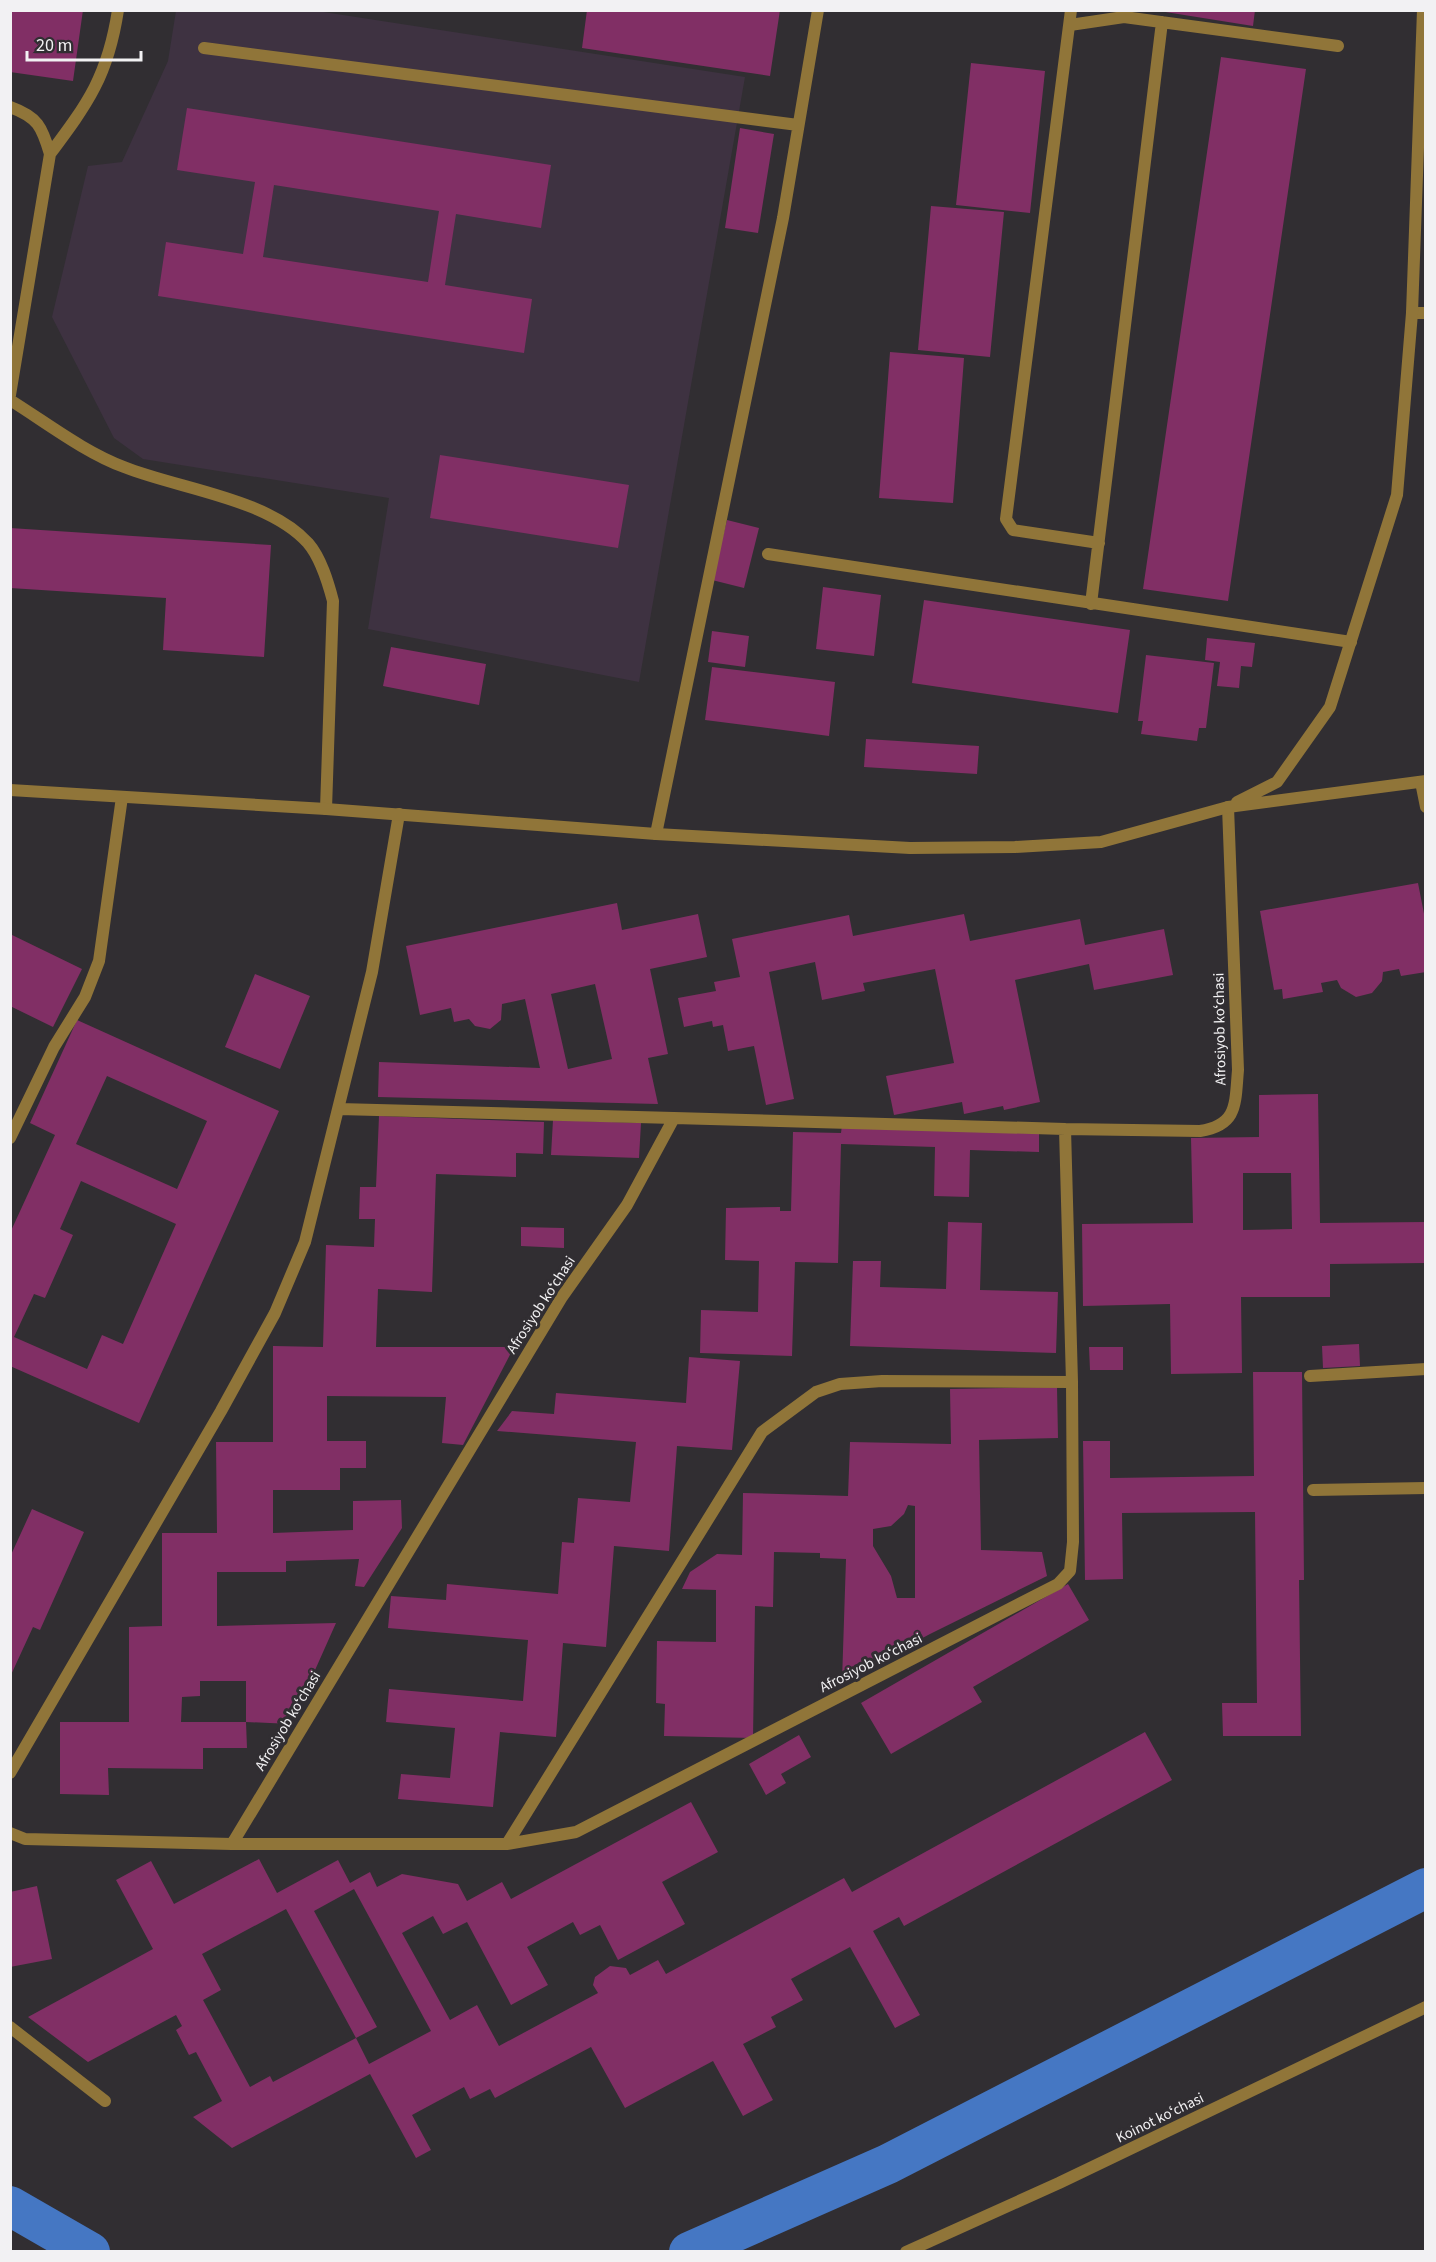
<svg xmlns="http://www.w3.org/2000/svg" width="1436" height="2262" font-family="'Source Sans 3',sans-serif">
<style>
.education{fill:#3e3241}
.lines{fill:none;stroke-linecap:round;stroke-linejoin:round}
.canal{stroke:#4577c3;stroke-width:40}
.building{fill:#812f65;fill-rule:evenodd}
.service{stroke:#907539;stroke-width:12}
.minor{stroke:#907539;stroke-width:12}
.tertiary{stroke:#907539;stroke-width:12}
.labels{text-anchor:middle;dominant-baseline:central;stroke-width:6;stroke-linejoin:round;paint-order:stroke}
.street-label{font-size:15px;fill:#f2f1f3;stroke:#312e32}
</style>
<rect width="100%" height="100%" fill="#312e32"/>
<!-- education -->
<path class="education" d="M 176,11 L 317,11 L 745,77 L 639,682 L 368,629 L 389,498 L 143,459 L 114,438 L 52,317 L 88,166 L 122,162 L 168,61 Z"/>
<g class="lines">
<!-- canal -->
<path class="canal" d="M 10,2206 L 90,2252
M 689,2252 L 888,2164 L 1426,1888"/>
</g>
<!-- building -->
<path class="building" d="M 10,10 L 83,10 L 73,81 L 10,72 Z
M 587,10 L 780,10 L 770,76 L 582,48 Z
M 1153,10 L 1255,10 L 1253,26 Z
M 1221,57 L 1306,69 L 1228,601 L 1143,589 Z
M 971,63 L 1045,71 L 1030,213 L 956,205 Z
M 187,108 L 551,165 L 541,228 L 456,214 L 445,285 L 532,299 L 524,353 L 158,296 L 166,242 L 243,254 L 255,182 L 177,170 ZM 274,185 L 439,211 L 428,282 L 263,257 Z
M 740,128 L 774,134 L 758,233 L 725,228 Z
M 931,206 L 1004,212 L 990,357 L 918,350 Z
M 890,352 L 964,358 L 953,503 L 879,498 Z
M 440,455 L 629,485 L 618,548 L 430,518 Z
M 727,520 L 759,528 L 744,588 L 712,580 Z
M 10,528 L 271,545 L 264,657 L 163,650 L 166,598 L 10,588 Z
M 823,587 L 881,595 L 874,656 L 816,649 Z
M 924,600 L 1130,630 L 1118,713 L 912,683 Z
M 712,631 L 749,636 L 745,667 L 708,662 Z
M 1207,638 L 1255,643 L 1252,667 L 1241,666 L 1239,688 L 1217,686 L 1220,662 L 1205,660 Z
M 391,647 L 486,664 L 479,705 L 383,686 Z
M 1146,655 L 1214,663 L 1206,728 L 1199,728 L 1197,741 L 1141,734 L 1143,721 L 1138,721 Z
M 712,667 L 835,682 L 829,736 L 705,720 Z
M 866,739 L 979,746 L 977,774 L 864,767 Z
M 1418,883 L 1426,924 L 1426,972 L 1401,976 L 1399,969 L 1383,972 L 1382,981 L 1372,993 L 1356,997 L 1341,988 L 1337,980 L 1321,983 L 1323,992 L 1283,999 L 1282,989 L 1274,990 L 1260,911 Z
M 617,903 L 622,930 L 698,914 L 707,957 L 650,969 L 668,1054 L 648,1058 L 658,1104 L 378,1097 L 379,1062 L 540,1068 L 525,999 L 502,1004 L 501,1020 L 490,1029 L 475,1026 L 469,1019 L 454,1022 L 451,1008 L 420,1015 L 406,946 ZM 595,984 L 612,1059 L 568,1069 L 551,994 Z
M 964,914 L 970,941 L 1080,919 L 1085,945 L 1164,929 L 1173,975 L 1094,990 L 1089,964 L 1015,980 L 1040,1102 L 1004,1110 L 1003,1106 L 964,1114 L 962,1102 L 894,1115 L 886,1076 L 954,1063 L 935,969 L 863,983 L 865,991 L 822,1000 L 815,962 L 769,972 L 794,1099 L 766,1105 L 754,1046 L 728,1051 L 723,1025 L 713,1027 L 712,1021 L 684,1027 L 678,998 L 716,991 L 714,982 L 740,977 L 732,939 L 849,915 L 853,936 Z
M 10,934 L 82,969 L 53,1027 L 10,1006 Z
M 255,974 L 310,996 L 280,1069 L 225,1047 Z
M 77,1020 L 279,1111 L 139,1423 L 10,1366 L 10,1233 L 55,1135 L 30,1123 ZM 107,1076 L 207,1121 L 177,1189 L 76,1144 ZM 81,1181 L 176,1224 L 123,1344 L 102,1335 L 87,1369 L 14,1337 L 34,1294 L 45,1298 L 73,1235 L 60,1229 Z
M 1318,1094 L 1320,1223 L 1426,1222 L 1426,1263 L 1330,1264 L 1330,1297 L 1241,1297 L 1242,1373 L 1171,1374 L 1170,1304 L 1083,1306 L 1082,1224 L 1193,1223 L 1191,1138 L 1259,1137 L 1259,1095 ZM 1243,1173 L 1291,1173 L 1292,1229 L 1243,1230 Z
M 379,1116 L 544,1122 L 543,1154 L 516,1153 L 516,1177 L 436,1174 L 432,1292 L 378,1289 L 376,1347 L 514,1347 L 463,1445 L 442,1443 L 446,1397 L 327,1396 L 327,1441 L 366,1441 L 366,1468 L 340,1468 L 340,1490 L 273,1490 L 273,1533 L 353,1530 L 353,1501 L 401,1500 L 402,1528 L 364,1587 L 355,1586 L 359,1559 L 286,1561 L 286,1572 L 217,1572 L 217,1626 L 336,1623 L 291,1724 L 246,1722 L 246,1681 L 200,1681 L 200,1696 L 182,1697 L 181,1722 L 246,1722 L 247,1748 L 203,1748 L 203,1769 L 108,1768 L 109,1795 L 60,1794 L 60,1722 L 129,1722 L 129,1627 L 162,1626 L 162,1533 L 217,1533 L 216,1442 L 273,1442 L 273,1346 L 323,1347 L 326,1245 L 374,1247 L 375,1219 L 359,1219 L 360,1187 L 376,1187 Z
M 553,1120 L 641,1123 L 639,1158 L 551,1155 Z
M 842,1125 L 1039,1131 L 1039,1152 L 970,1150 L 969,1197 L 934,1196 L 935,1147 L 841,1144 L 838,1263 L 795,1262 L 792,1356 L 700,1353 L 701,1310 L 758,1312 L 759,1261 L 725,1260 L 726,1208 L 780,1207 L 780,1211 L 791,1211 L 793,1132 L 841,1133 Z
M 948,1222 L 982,1223 L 980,1290 L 1058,1292 L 1056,1353 L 850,1346 L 853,1261 L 881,1261 L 880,1287 L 946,1289 Z
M 521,1227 L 564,1228 L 564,1248 L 521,1246 Z
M 1359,1344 L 1360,1366 L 1323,1368 L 1322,1346 Z
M 1089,1347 L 1123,1347 L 1123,1370 L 1090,1370 Z
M 689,1357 L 740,1361 L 732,1450 L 677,1446 L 669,1551 L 614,1546 L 606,1647 L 563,1643 L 556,1737 L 500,1732 L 493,1807 L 398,1799 L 401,1774 L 450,1778 L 455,1728 L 386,1722 L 389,1689 L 523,1701 L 528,1640 L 388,1628 L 391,1596 L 446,1600 L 447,1584 L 558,1594 L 562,1542 L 574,1543 L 578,1498 L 630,1502 L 636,1442 L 497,1431 L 512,1411 L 554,1414 L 556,1393 L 686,1403 Z
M 1253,1372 L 1302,1372 L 1304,1580 L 1299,1580 L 1301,1736 L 1223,1736 L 1222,1703 L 1257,1703 L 1255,1512 L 1122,1513 L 1123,1579 L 1085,1580 L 1083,1441 L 1110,1441 L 1110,1478 L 1254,1476 Z
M 1057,1387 L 1058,1438 L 979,1440 L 981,1550 L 1042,1552 L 1047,1576 L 930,1634 L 842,1681 L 846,1559 L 820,1558 L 820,1553 L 774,1552 L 773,1607 L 755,1606 L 753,1738 L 664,1736 L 665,1704 L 656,1703 L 657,1641 L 716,1642 L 716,1590 L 682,1589 L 690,1572 L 717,1554 L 742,1555 L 743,1493 L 848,1496 L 850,1442 L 951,1444 L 950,1389 ZM 908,1505 L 915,1506 L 915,1598 L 897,1598 L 891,1576 L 873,1546 L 873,1529 L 891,1526 L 904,1514 Z
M 32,1509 L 84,1532 L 40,1630 L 33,1627 L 10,1677 L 10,1557 Z
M 1068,1584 L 1089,1620 L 973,1687 L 982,1702 L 891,1754 L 861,1703 Z
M 1145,1732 L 1172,1780 L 904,1926 L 899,1917 L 873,1931 L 920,2015 L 895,2028 L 850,1947 L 791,1979 L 803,2000 L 771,2017 L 776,2027 L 743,2044 L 773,2100 L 743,2116 L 713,2061 L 625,2108 L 591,2047 L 495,2098 L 490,2089 L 470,2099 L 464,2087 L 412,2115 L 431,2150 L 416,2158 L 370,2074 L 232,2148 L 193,2117 L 222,2101 L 196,2052 L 189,2055 L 176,2030 L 182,2026 L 176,2015 L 88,2062 L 28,2017 L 153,1949 L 116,1880 L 151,1861 L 174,1904 L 259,1859 L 277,1893 L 338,1860 L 350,1883 L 370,1872 L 377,1887 L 402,1874 L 458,1884 L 467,1901 L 502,1882 L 511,1899 L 691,1802 L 718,1852 L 662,1882 L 685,1924 L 618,1960 L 600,1925 L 580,1935 L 573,1922 L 527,1947 L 548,1985 L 511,2005 L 467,1922 L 443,1934 L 433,1916 L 402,1933 L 450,2020 L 477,2005 L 499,2046 L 598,1993 L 593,1985 L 595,1977 L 610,1966 L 626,1968 L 630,1975 L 658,1960 L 666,1974 L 844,1878 L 852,1892 ZM 354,1889 L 431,2031 L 369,2064 L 356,2038 L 273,2082 L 270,2076 L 250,2087 L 203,2000 L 221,1990 L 202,1954 L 286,1909 L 356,2038 L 377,2027 L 314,1911 Z
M 799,1735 L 811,1757 L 781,1774 L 786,1783 L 766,1795 L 749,1764 Z
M 37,1886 L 52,1959 L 10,1967 L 10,1892 Z"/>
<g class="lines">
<!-- service -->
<path class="service" d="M 1071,10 L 1006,519 L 1013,530 L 1099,543
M 1070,25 L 1124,17 L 1338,46
M 204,48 L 798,125
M 10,107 C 38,117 42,127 50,154 L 10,395
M 50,154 C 88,103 108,76 118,10
M 10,400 C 47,423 84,452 124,467 C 179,489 267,498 308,543 C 321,558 328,582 333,601 L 326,809
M 768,554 L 1351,642
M 1091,604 L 1162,22
M 656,834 L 783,218 L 818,10
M 1310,1376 L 1426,1369
M 1313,1490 L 1426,1488
M 10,2027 L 105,2101"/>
<!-- minor -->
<path class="minor" d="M 1412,313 L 1426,313
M 1421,782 L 1426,807
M 339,1109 L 674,1118
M 10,1138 L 54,1047 L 85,997 L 99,961 L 122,797
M 10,1773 L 221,1411 L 275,1313 L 305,1242 L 372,972 L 399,814
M 10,1833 L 25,1839 L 232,1844 L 507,1844 L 762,1432 L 816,1392 L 840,1384 L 882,1381 L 1072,1382 L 1065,1129 L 1200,1131 C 1238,1125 1235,1104 1238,1070 L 1228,807
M 232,1844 L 562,1297 L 627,1205 L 674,1118 L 1065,1129
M 507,1844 L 576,1832 L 1058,1584 L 1070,1571 L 1073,1542 L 1072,1382
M 906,2252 L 1059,2183 L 1426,2007"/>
<!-- tertiary -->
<path class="tertiary" d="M 10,790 L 326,809 L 656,834 L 910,848 L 1015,847 L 1101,842 L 1228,807 L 1426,781
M 1237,802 L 1277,782 L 1330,707 L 1397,495 L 1412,313 L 1423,10"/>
</g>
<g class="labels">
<!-- street labels -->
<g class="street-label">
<text transform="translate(1220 1029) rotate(-91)">Afrosiyob koʻchasi</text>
<text transform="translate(541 1305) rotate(-57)">Afrosiyob koʻchasi</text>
<text transform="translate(871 1663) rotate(-27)">Afrosiyob koʻchasi</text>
<text transform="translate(288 1721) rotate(-59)">Afrosiyob koʻchasi</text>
<text transform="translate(1160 2118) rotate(-26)">Koinot koʻchasi</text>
</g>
</g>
<!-- border -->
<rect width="1436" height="2262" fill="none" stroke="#f2f1f3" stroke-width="24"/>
<!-- scale -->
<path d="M27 51v9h114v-9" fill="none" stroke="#f2f1f3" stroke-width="3"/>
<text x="36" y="51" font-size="18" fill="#f2f1f3" stroke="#312e32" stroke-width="4.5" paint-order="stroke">20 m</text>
</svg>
